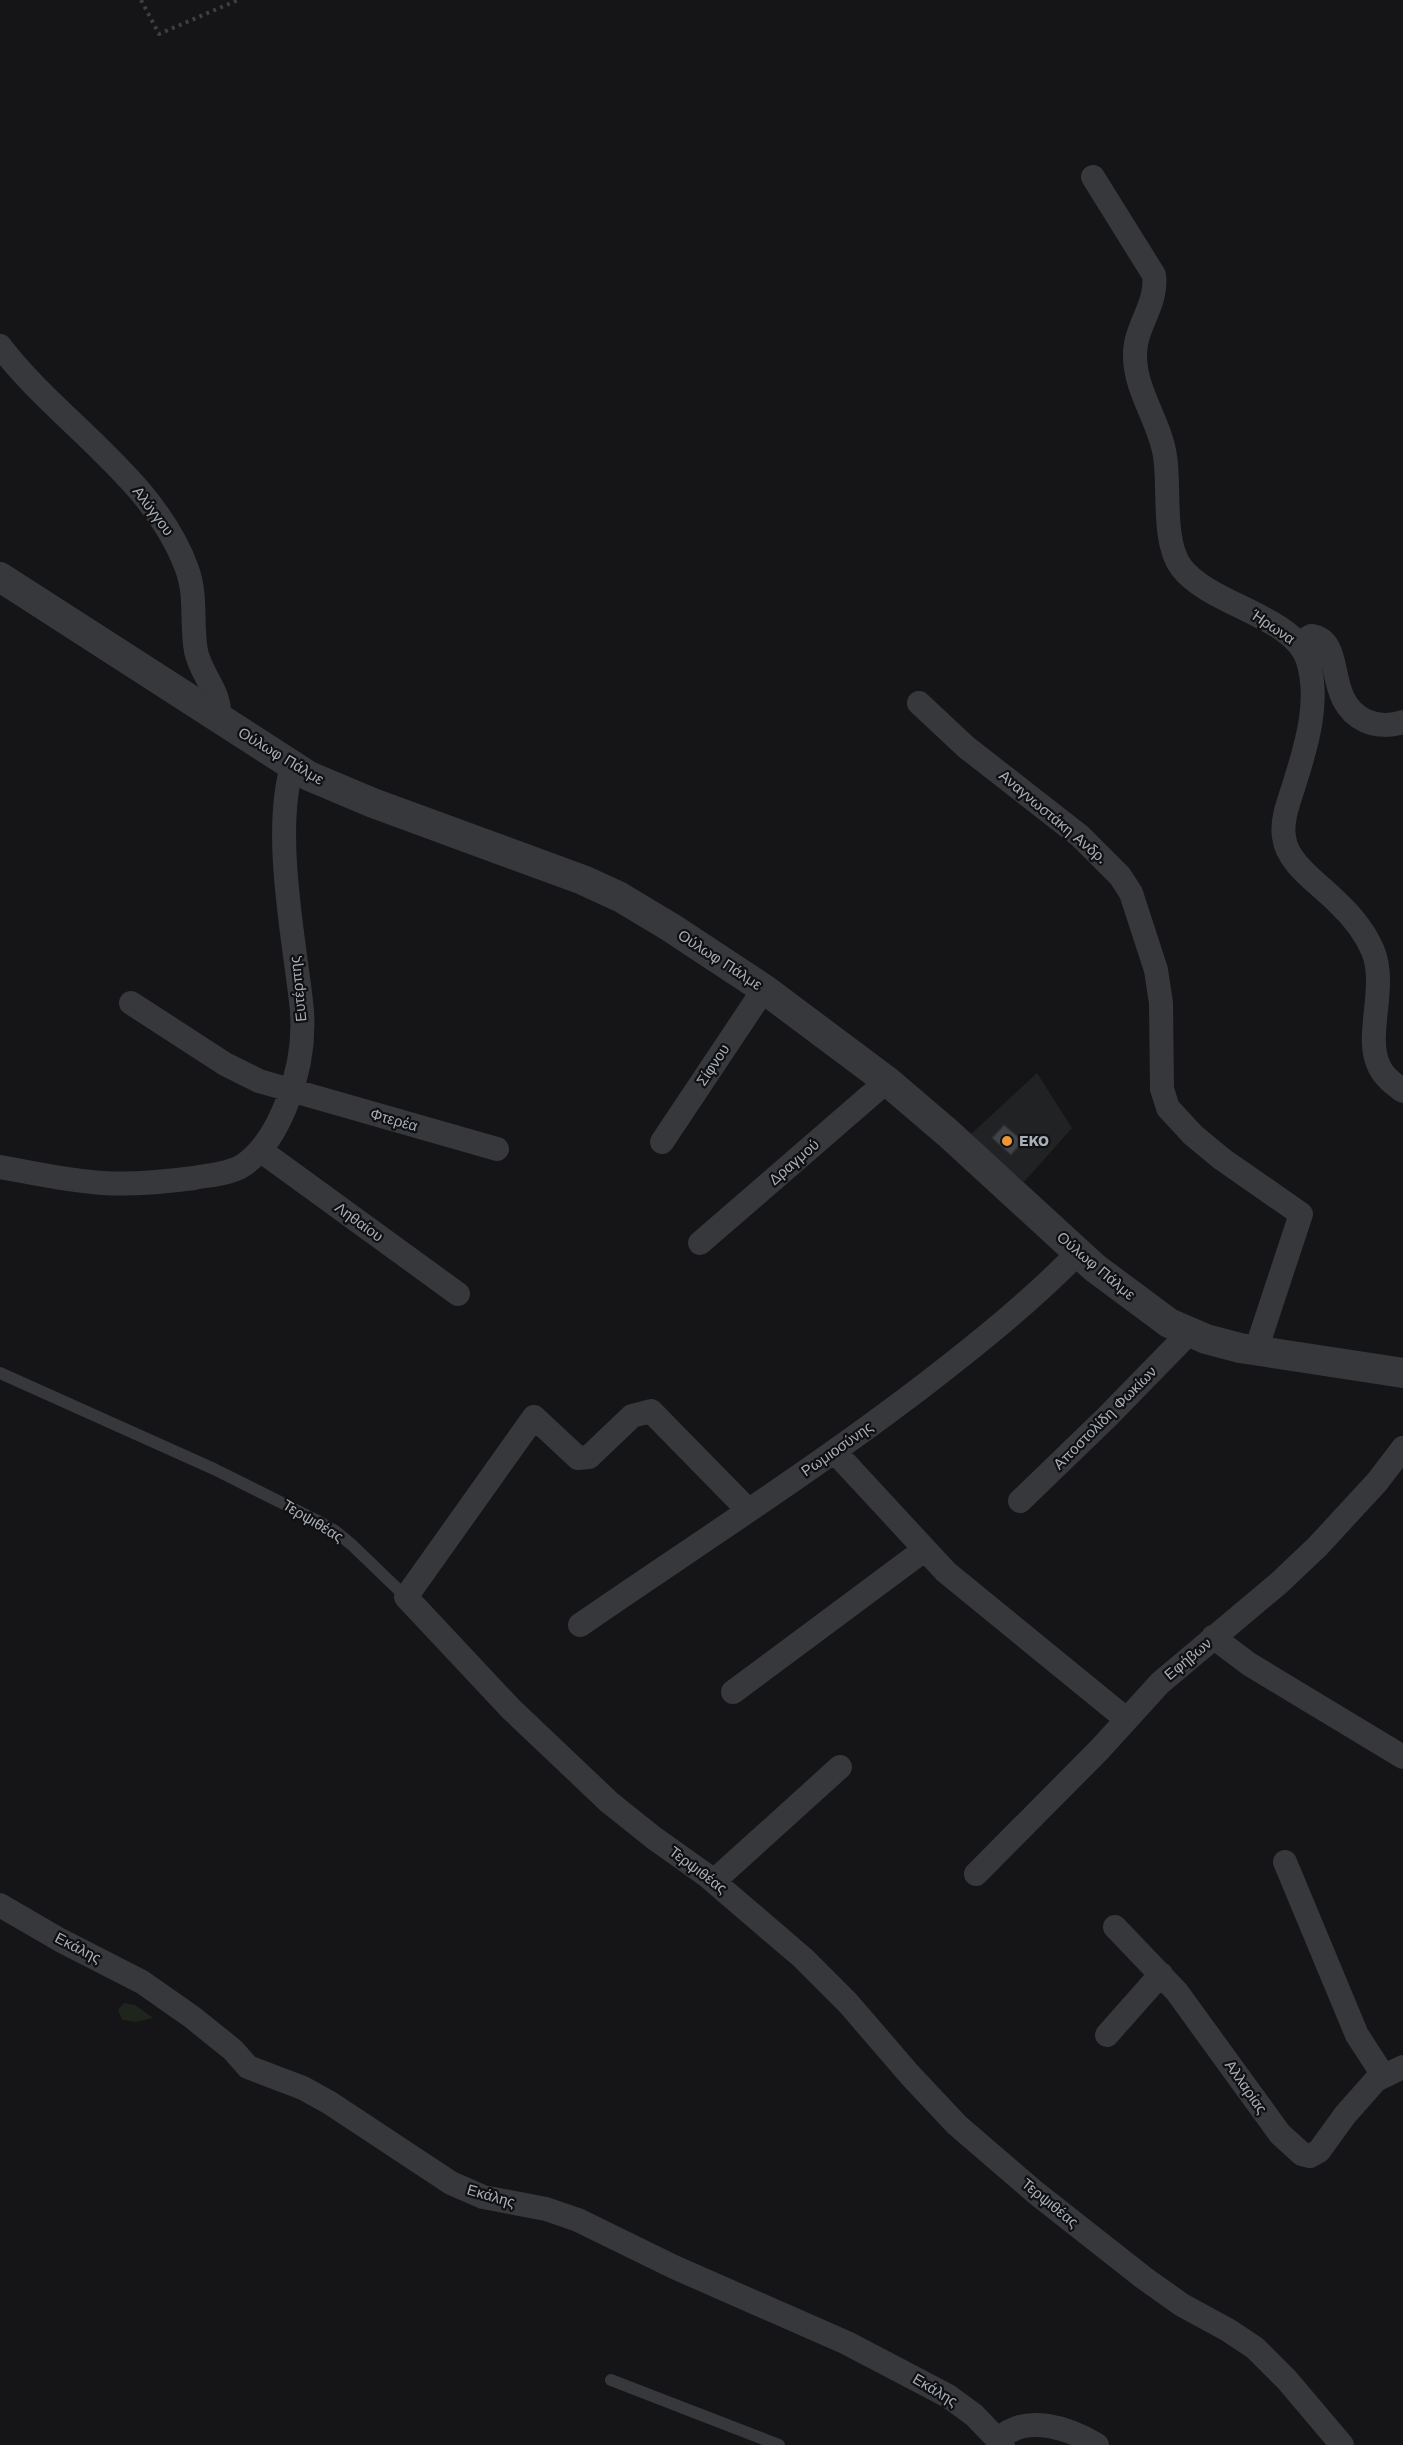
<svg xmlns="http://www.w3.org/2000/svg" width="1403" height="2445" font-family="'Work Sans',sans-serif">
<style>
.built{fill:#212224}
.green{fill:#1d251d}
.building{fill:#414447;stroke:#2f3033;stroke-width:1.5}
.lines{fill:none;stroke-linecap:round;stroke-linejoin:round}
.path{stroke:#3c3f43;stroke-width:4;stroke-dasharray:3 4.5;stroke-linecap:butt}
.service{stroke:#36383c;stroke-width:12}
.minor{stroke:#36383c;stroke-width:24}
.tertiary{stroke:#36383c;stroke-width:30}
.poi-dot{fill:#ee9736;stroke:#101012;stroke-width:2}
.labels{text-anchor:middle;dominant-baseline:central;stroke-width:4.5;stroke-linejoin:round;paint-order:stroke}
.street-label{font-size:15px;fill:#a7aeb7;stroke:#101012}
.poi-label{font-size:15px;font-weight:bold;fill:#a7aeb7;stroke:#101012;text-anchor:start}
</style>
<rect width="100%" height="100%" fill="#151517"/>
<!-- built -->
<path class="built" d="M 1037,1073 L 1072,1128 L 1024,1182 L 970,1135 Z"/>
<!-- green -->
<path class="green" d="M 124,2003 L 135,2005 L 153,2018 L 136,2022 L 122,2020 L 118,2010 Z"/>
<!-- building -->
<path class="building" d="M 1004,1125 L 1023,1141 L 1011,1155 L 992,1138 Z"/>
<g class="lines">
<!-- path -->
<path class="path" d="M 141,0 L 159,34 L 238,0"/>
<!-- service -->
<path class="service" d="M 0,1373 L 214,1469 L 314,1519 L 335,1531 L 352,1545 L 406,1597
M 611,2380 L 779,2445"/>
<!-- minor -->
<path class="minor" d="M 1093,177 L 1154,275 C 1158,305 1134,327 1135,356 C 1135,391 1160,422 1165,456 C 1170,486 1162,542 1181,567 C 1209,605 1295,616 1308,661 C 1320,700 1307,744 1295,782 C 1290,799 1281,819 1284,837 C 1287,864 1320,884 1337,902 C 1352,916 1365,932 1373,951 C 1388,988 1363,1038 1380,1068 C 1385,1078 1395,1085 1403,1091
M 0,346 C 57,421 155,479 187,569 C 197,596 191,624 196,651 C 201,676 222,692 219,719
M 1299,644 L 1311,636 C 1347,641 1322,701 1366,721 C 1377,726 1392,726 1403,722
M 919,703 L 966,747 L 1080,836 L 1120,876 L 1131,893 L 1156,970 L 1161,1003 L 1162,1089 L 1168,1108 L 1193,1135 L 1222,1159 L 1301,1214 L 1256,1350
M 131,1003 L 225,1064 L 259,1081 L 497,1149
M 662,1142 L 764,989
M 260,1150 L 458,1294
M 0,1167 C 34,1173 69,1181 103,1183 C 133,1185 164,1182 194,1178 C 209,1175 229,1174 242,1166 C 265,1151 279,1124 288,1100 C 300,1069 305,1034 301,1001 C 293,933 273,832 292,767
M 700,1243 L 887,1081
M 835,1452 L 946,1572 L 1126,1719
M 1020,1501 L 1107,1417 L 1189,1333
M 748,1510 L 651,1411 L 632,1416 L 589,1457 L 578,1458 L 534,1417 L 406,1597 L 511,1709 L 609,1802 L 654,1838 L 706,1875 L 803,1958 L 848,2003 L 910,2075 L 957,2125 L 1036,2193 L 1144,2278 L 1182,2305 L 1228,2330 L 1255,2348 L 1287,2380 L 1342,2445
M 580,1625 C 696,1545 815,1469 927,1383 C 980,1342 1031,1301 1078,1253
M 1213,1637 L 1249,1664 L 1403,1757
M 733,1692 L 924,1550
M 1285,1862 L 1357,2035 L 1383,2075
M 976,1874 L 1100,1749 L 1160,1683 L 1279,1583 L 1317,1547 L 1377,1482 L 1403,1448
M 714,1881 L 840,1767
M 0,1905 L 60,1940 L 142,1982 L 192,2017 L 233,2050 L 248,2067 L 303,2088 L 330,2103 L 451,2183 L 483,2197 L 546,2209 L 578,2220 L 674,2267 L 847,2343 L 948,2396 L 974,2415 L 1003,2445
M 1115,1927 L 1177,1992 L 1280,2134 L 1302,2154 L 1310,2156 L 1319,2151 L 1345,2115 L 1376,2080 L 1403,2067
M 1107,2035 L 1161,1974
M 999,2439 C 1026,2413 1069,2428 1097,2445"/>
<!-- tertiary -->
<path class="tertiary" d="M 0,577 L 309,776 L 373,803 L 583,880 L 620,897 L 670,927 L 764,989 L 887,1081 L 949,1134 L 1095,1268 L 1169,1323 L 1206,1339 L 1240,1348 L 1403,1373"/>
</g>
<!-- markers -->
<circle class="poi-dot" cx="1007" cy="1141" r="6"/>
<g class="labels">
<!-- street labels -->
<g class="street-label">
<text transform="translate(153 511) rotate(53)">Αλύγγου</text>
<text transform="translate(1273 627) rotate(34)">Ήρωνα</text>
<text transform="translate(281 756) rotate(31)">Ούλωφ Πάλμε</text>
<text transform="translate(1053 817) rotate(40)">Αναγνωστάκη Ανδρ.</text>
<text transform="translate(720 960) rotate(33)">Ούλωφ Πάλμε</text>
<text transform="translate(298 989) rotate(-96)">Ευτέρπης</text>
<text transform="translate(713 1065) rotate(-56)">Σίφνου</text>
<text transform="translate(394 1120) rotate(16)">Φτερέα</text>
<text transform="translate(794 1162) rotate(-41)">Δραγμού</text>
<text transform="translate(359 1222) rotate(36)">Ληθαίου</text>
<text transform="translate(1096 1266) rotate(40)">Ούλωφ Πάλμε</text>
<text transform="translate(1105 1418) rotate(-45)">Αποστολίδη Φωκίων</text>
<text transform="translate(837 1449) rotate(-35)">Ρωμιοσύνης</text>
<text transform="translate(313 1521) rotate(31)">Τερψιθέας</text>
<text transform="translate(1188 1659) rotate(-40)">Εφήβων</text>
<text transform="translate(698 1870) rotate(37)">Τερψιθέας</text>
<text transform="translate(78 1948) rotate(27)">Εκάλης</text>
<text transform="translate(1246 2087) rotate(55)">Αλλαρίας</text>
<text transform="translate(491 2196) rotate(16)">Εκάλης</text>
<text transform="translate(1050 2203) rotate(39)">Τερψιθέας</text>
<text transform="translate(935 2390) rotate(31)">Εκάλης</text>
</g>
<!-- poi labels -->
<g class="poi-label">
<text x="1019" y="1141">EKO</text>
</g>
</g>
</svg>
